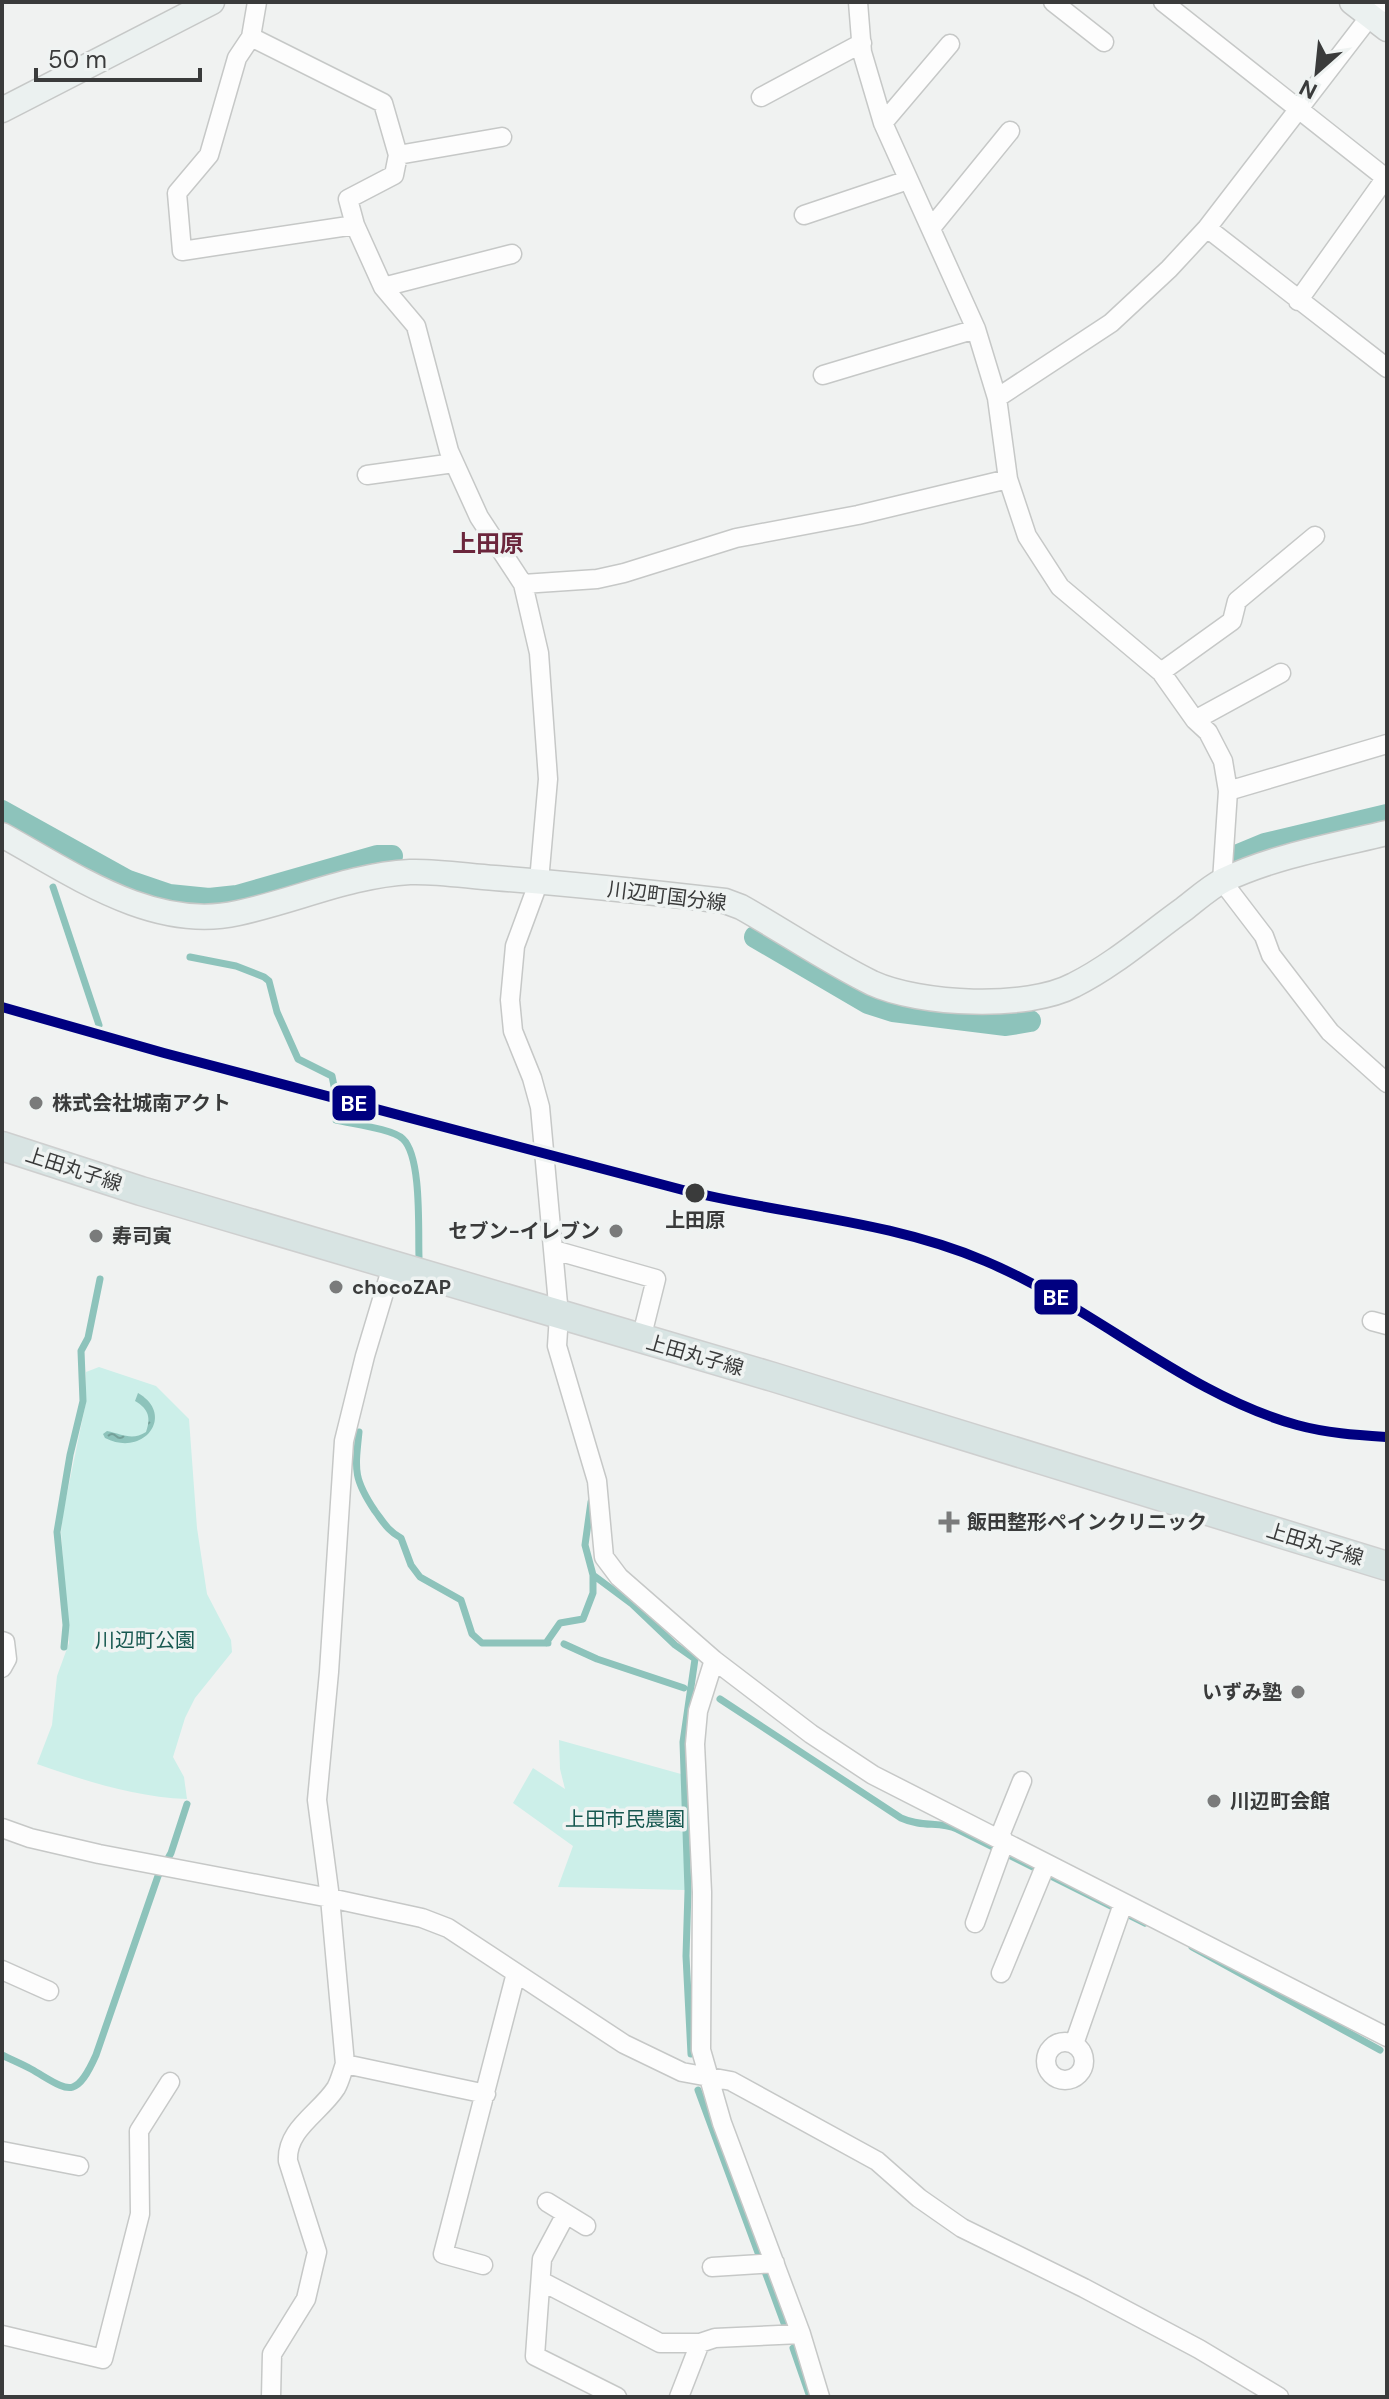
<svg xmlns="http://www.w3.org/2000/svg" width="1389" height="2399" font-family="'DM Sans','Noto Sans JP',sans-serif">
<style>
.green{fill:#ccefe9}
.water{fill:url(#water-ripples)}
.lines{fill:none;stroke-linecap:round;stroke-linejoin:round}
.stream{stroke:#8dc3bb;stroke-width:7}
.canal{stroke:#8dc3bb;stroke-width:22}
.street-casing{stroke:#c6c8c7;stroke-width:21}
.secondary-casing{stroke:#c6c8c7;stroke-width:27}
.primary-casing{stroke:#cecfcf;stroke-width:31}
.street{stroke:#fdfdfd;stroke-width:18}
.secondary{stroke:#ebf1f0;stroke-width:24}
.primary{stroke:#d8e4e3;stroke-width:28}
.rail-1-casing{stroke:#eff3f2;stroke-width:16}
.rail-1{stroke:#000080;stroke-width:10}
.poi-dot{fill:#7a7b7b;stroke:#eff3f2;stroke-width:3}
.stop-dot{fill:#3a3b3b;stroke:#eff3f2;stroke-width:3}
.labels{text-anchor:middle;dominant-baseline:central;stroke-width:7;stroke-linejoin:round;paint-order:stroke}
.street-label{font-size:20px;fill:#3a3b3b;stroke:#eff3f2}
.poi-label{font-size:20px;font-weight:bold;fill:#3a3b3b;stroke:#eff3f2;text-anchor:start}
.stop-label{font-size:20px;font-weight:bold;fill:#3a3b3b;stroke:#eff3f2}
.park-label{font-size:20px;fill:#175850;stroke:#eff3f2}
.quarter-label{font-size:24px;font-weight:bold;fill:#6b263c;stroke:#eff3f2}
.line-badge{stroke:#eff3f2;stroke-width:3}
.badge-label{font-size:22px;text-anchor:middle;font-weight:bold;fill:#fff}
</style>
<defs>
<pattern id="water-ripples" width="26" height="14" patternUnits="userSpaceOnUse" patternTransform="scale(2)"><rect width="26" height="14" fill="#8dc3bb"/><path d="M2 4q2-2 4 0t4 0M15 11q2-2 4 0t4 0" fill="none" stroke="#74a099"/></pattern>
</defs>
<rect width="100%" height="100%" fill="#f0f2f1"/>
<!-- green -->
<path class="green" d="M 99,1367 L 156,1386 L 189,1419 L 197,1528 L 207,1594 L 231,1640 L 232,1652 L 195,1698 L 185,1718 L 173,1757 L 184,1777 L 187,1799 C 134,1797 86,1781 37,1764 L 52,1725 L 57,1676 L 69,1643 L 61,1532 L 63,1513 L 86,1402 L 86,1372 Z
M 559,1740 L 681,1774 L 685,1890 L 558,1887 L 573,1846 L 513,1803 L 533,1768 L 565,1789 L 560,1769 Z"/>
<!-- water -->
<path class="water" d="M 138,1393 C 176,1415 144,1458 105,1438 L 103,1434 L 107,1431 C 122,1434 132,1441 146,1432 C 151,1418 149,1409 135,1401 Z"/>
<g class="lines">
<!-- stream -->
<path class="stream" d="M 69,855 L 71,848
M 53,887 L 99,1025
M 190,957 L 236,966 L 264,977 L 269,981 L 277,1012 L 298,1059 L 332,1076 L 334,1086
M 336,1120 C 352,1124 393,1129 403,1139 C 422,1157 418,1231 419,1257
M 359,1432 C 355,1470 353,1478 375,1511 C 384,1523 388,1531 401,1538 L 411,1565 L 420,1577 L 461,1600 L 472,1634 L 482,1643 L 548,1643
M 591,1502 L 585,1545 L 593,1575 L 632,1604 L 675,1645 L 695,1659 L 683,1742 L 688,1891 L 686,1956 L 691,2054
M 546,1643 L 560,1623 L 583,1619 L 593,1593 L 593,1575
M 564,1644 L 597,1659 L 684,1688
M 64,1647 L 66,1625 L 57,1532 L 70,1455 L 83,1401 L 81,1351 L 88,1338 L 100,1279
M 720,1699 L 901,1818 C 923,1828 939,1821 957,1829 L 1145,1923
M 1192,1947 L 1380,2050
M 2,2055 C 12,2060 22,2064 31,2069 C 68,2090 75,2102 96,2055 L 158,1876 L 171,1853 L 187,1804
M 698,2090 L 784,2323
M 793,2348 L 810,2397"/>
<!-- canal -->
<path class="canal" d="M 2,811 L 128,881 L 169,895 L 209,899 L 237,896 L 377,856 L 392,856
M 1236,856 L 1265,844 L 1387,815
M 755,937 L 868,1003 L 893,1011 L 1006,1025 L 1030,1021"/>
<!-- street casing -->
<g class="street-casing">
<path id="street" d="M 257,2 L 251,37 L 237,58 L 209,155 L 177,193 L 182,251 L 355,225
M 858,2 L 862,52 L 883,123 L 976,329 L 997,398 L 1008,479 L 1027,536 L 1060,587 L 1161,672 L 1195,720 L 1208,732 L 1223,761 L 1228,791 L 1222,881 L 1264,936 L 1271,955 L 1330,1032 L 1387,1083
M 1053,2 L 1104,42
M 1163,2 L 1387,179
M 251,37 L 383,103 L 398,155 L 394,175 L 348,199 L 355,225 L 383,287 L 416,326 L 449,451 L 479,517 L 523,584 L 539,653 L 548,779 L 539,881 L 515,946 L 510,1000 L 513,1031 L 532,1078 L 540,1107 L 559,1315 L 557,1346 L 597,1481 L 604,1557 L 619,1577 L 714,1660 L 811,1734 L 873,1775 L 1387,2037
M 761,97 L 862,43
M 883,123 L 950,44
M 398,155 L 502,137
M 804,215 L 908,180
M 931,228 L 1010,131
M 1207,228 L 1387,368
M 383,287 L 512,254
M 1298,301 L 1387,176
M 823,375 L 976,329
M 997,398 L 1111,323 L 1169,269 L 1207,228 L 1381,2
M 367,475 L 454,463
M 523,584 L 597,579 L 624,573 L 736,538 L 858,515 L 1008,479
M 1161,672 L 1232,621 L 1237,601 L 1315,536
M 1195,720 L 1281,673
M 1228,791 L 1387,744
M 554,1250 L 656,1279 L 641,1339
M 1372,1321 L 1387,1325
M 2,1641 L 5,1642 L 7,1659 L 2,1668
M 714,1660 L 698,1711 L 695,1744 L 702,1892 L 701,2050 L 722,2123 L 801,2334 L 820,2397
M 2,1828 L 30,1838 L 99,1854 L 330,1898 L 422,1918 L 448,1928 L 624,2044 L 682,2072 L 731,2081 L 877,2161 L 919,2198 L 962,2228 L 1084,2288 L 1199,2349 L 1279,2397
M 975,1923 L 1004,1843 L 1001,1833 L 1022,1781
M 2,1970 L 49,1991
M 1001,1973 L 1046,1864
M1046 2061a19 19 0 1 1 38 0a19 19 0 1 1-38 0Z
M 1074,2044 L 1123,1904
M 345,2064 L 486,2094
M 2,2151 L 79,2166
M 547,2202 L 586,2226
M 566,2214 L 542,2259 L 535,2356 L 617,2397
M 483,2265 L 443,2254 L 516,1973
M 712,2267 L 775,2263
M 541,2281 L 660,2343 L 700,2343 L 715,2338 L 801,2334
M 2,2335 L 103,2359 L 140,2214 L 139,2131 L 170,2082
M 271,2397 L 272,2354 L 306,2299 L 317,2252 L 288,2161 C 286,2129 320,2113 336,2088 C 340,2081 342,2072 345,2064 L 330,1898 L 317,1800 L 329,1672 L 344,1441 L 365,1356 L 393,1263
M 679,2397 L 700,2343"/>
</g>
<!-- secondary casing -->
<g class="secondary-casing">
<path id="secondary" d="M 1352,2 L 1387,29
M 2,110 L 212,2
M 2,835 C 73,874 153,932 238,913 C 295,901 351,875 410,872 C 437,871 467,876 495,878 C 572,884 648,892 725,901 L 741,907 C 784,931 827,961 872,983 C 920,1005 1027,1010 1074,985 C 1114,965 1149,934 1184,909 C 1197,899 1210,887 1224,880 C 1275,856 1332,846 1387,833"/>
</g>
<!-- primary casing -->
<g class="primary-casing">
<path id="primary" d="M 2,1146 L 141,1191 L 773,1377 L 1387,1566"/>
</g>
<!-- street -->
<use href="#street" class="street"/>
<!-- secondary -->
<use href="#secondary" class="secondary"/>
<!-- primary -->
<use href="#primary" class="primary"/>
<!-- rail-1 casing -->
<g class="rail-1-casing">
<path id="rail-1" d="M 2,1007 L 164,1053 L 683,1190 C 784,1215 888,1220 985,1261 C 1093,1306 1185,1394 1297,1425 C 1326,1433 1357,1435 1387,1437"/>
</g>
<!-- rail-1 -->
<use href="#rail-1" class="rail-1"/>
</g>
<!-- markers -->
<g class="poi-dot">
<circle cx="36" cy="1103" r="8"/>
<circle cx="616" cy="1231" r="8"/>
<circle cx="96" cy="1236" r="8"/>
<circle cx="336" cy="1287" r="8"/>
<path d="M945 1510h8v8h8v8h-8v8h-8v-8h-8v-8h8z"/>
<circle cx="1298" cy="1692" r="8"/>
<circle cx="1214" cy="1801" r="8"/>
</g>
<circle class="stop-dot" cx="695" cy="1193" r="11"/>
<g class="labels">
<!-- street labels -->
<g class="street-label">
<text transform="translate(667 896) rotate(7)">川辺町国分線</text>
<text transform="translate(74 1169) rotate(18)">上田丸子線</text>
<text transform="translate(695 1355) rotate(16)">上田丸子線</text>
<text transform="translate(1315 1544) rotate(17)">上田丸子線</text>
</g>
<!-- poi labels -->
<g class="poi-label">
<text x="52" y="1103">株式会社城南アクト</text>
<text x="600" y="1231" text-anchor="end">セブン-イレブン</text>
<text x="112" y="1236">寿司寅</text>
<text x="352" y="1287">chocoZAP</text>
<text x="967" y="1522">飯田整形ペインクリニック</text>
<text x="1282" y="1692" text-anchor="end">いずみ塾</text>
<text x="1230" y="1801">川辺町会館</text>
</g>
<!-- stop labels -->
<g class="stop-label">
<text x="695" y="1220">上田原</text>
</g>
<!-- park labels -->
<g class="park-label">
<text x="145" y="1640">川辺町公園</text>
<text x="625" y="1819">上田市民農園</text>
</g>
<!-- quarter labels -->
<g class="quarter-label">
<text x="488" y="543">上田原</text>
</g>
</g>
<g class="line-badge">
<rect x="331" y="1084" width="46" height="38" rx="8" fill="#000080"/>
<rect x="1033" y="1278" width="46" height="38" rx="8" fill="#000080"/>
</g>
<g class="badge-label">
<text x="354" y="1111">BE</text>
<text x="1056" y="1305">BE</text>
</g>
<!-- border -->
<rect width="1389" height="2399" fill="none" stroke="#3a3b3b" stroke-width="8"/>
<!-- north arrow -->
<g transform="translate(1317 72) rotate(207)" stroke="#eff3f2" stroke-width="6" paint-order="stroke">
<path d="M0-6L14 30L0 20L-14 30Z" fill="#3a3b3b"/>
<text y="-12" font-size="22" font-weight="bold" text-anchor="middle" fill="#3a3b3b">N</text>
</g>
<!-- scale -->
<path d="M36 68v12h164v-12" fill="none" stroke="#3a3b3b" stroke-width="4"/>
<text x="48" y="68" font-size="24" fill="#3a3b3b" stroke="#eff3f2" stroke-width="6" paint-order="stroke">50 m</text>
</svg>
